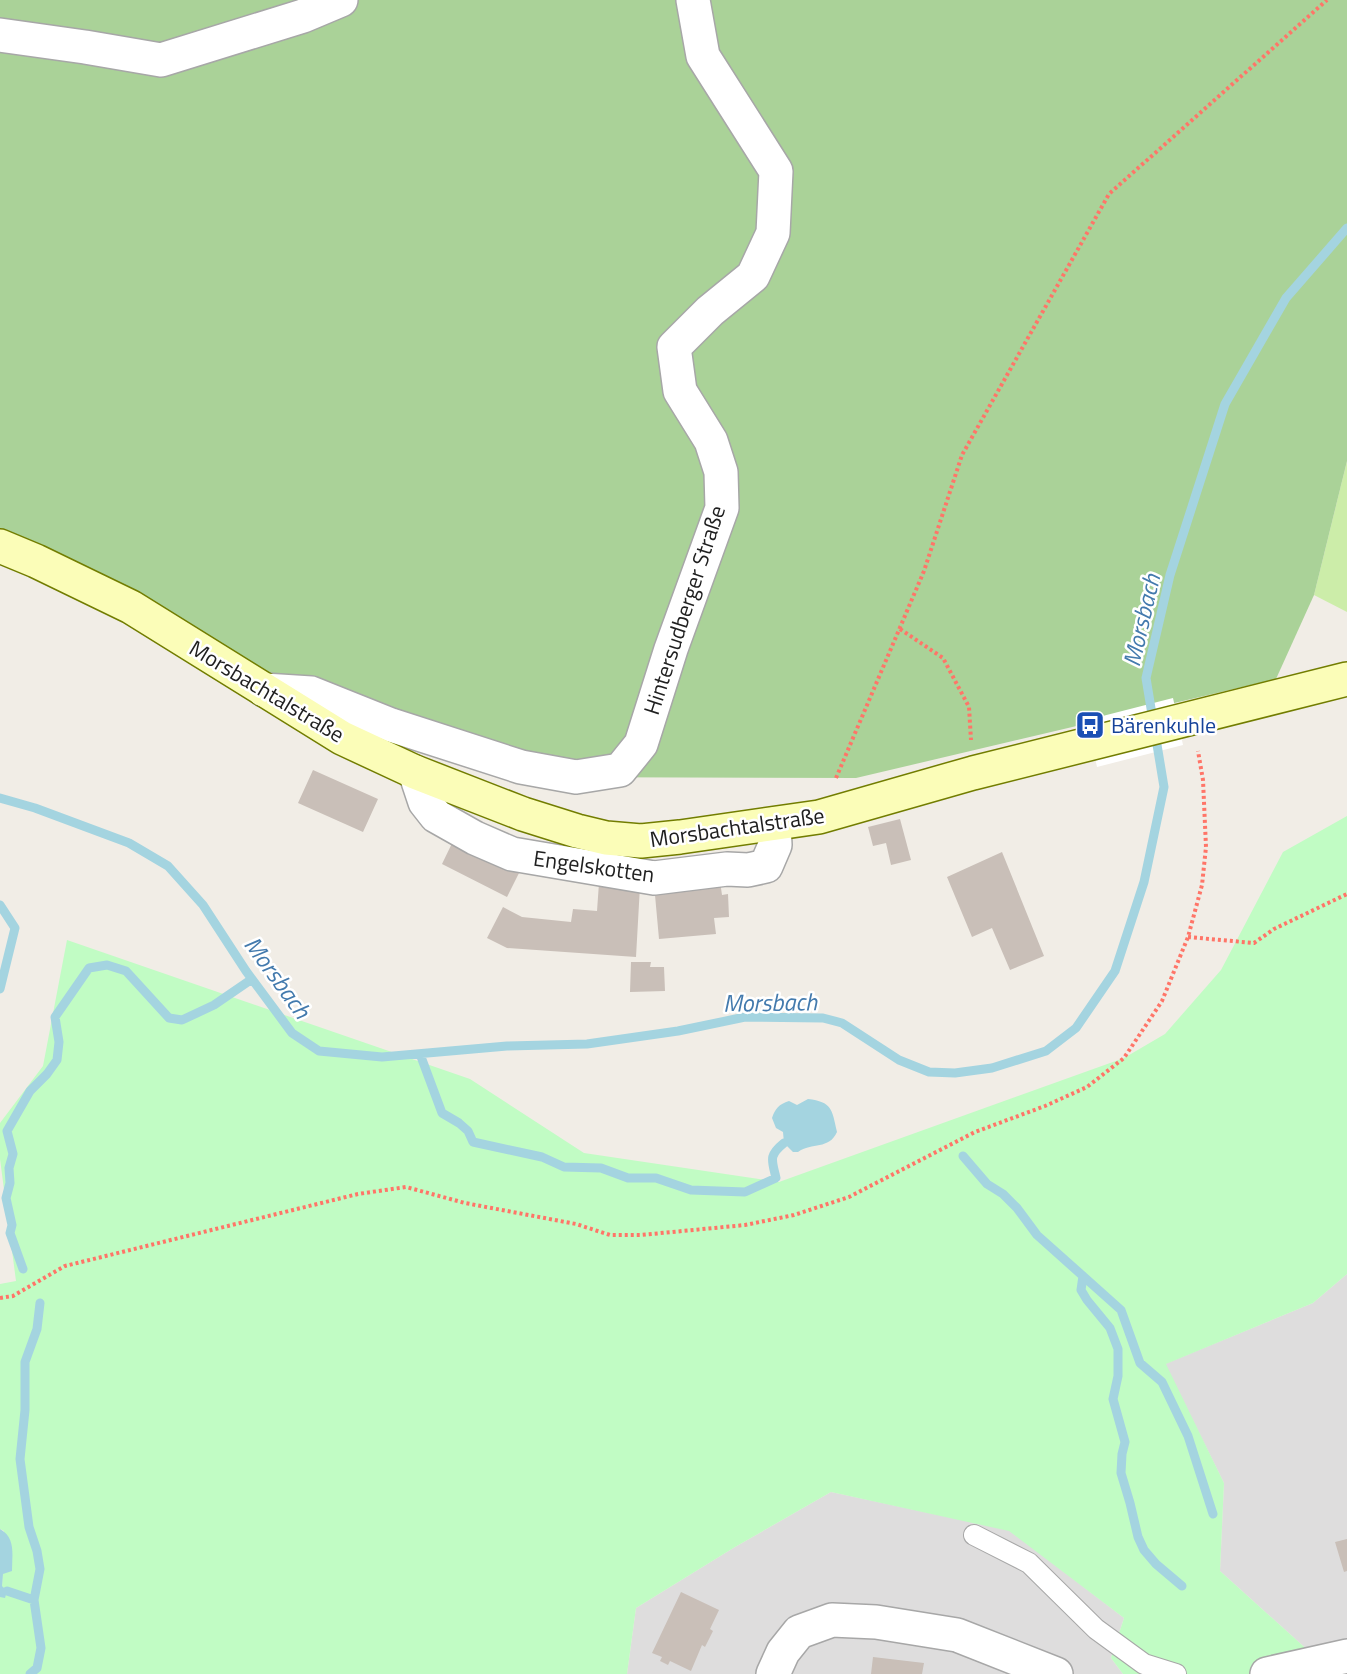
<svg xmlns="http://www.w3.org/2000/svg" width="1347" height="1674" font-family="'Titillium Web',sans-serif">
<style>
.residential{fill:#dedddd}
.grass{fill:#cceda9}
.forest{fill:#aad298}
.park{fill:#c1fcc4}
.water{fill:#a4d4e0}
.pier{fill:#fff}
.lines{fill:none;stroke-linecap:round;stroke-linejoin:round}
.stream{stroke:#a4d4e0;stroke-width:9}
.building{fill:#c9bfb8}
.lane-casing{stroke:#a7a7a7;stroke-width:22}
.street-casing{stroke:#a7a7a7;stroke-width:36}
.secondary-casing{stroke:#727d00;stroke-width:36}
.path{stroke:#ff7568;stroke-width:4;stroke-dasharray:3 3;stroke-linecap:butt}
.lane{stroke:#fff;stroke-width:20}
.street{stroke:#fff;stroke-width:33}
.secondary{stroke:#fbfdb8;stroke-width:33}
.labels{text-anchor:middle;dominant-baseline:central;stroke-width:5;stroke-linejoin:round;paint-order:stroke}
.street-label{font-size:22px;fill:#202020;stroke:#fff}
.transit-label{font-size:22px;fill:#164399;stroke:#fff;text-anchor:start}
.water-label{font-size:24px;font-style:italic;fill:#437aad;stroke:#fff}
</style>
<rect width="100%" height="100%" fill="#f1ede6"/>
<!-- residential -->
<path class="residential" d="M 1347,1274 L 1347,1674 L 1318,1674 L 1312,1654 L 1220,1571 L 1224,1483 L 1165,1364 L 1313,1303 Z
M 831,1492 L 1009,1530 L 1124,1618 L 1111,1658 L 1123,1674 L 627,1674 L 636,1608 L 735,1547 Z"/>
<!-- grass -->
<path class="grass" d="M 1347,461 L 1347,612 L 1314,595 Z"/>
<!-- forest -->
<path class="forest" d="M 0,0 L 1347,0 L 1347,461 L 1314,595 L 1276,679 L 856,778 L 525,777 L 237,675 L 0,547 Z"/>
<!-- park -->
<path class="park" d="M 1347,816 L 1347,1274 L 1313,1303 L 1166,1364 L 1224,1483 L 1220,1571 L 1312,1654 L 1318,1674 L 1123,1674 L 1111,1658 L 1124,1618 L 1009,1531 L 831,1492 L 735,1547 L 636,1608 L 627,1674 L 0,1674 L 0,1597 L 5,1597 L 2,1586 L 4,1531 L 0,1529 L 0,1284 L 16,1281 L 0,1159 L 0,1123 L 43,1066 L 67,940 L 470,1079 L 584,1153 L 779,1182 L 1124,1058 L 1165,1034 L 1221,970 L 1283,852 Z"/>
<!-- water -->
<path class="water" d="M 808,1099 C 832,1102 832,1109 837,1132 C 829,1150 812,1142 798,1152 L 793,1152 L 784,1143 L 783,1132 L 776,1128 L 772,1118 C 775,1109 779,1104 789,1101 L 797,1105 Z
M 0,1529 C 16,1538 12,1555 12,1571 L 3,1574 L 2,1586 L 7,1591 L 5,1598 L 0,1597 Z"/>
<!-- pier -->
<path class="pier" d="M 1173,698 L 1183,745 L 1097,767 L 1087,720 Z"/>
<g class="lines">
<!-- stream -->
<path class="stream" d="M 0,798 L 35,808 L 129,843 L 168,866 L 203,905 L 246,971 L 292,1033 L 319,1051 L 382,1057 L 507,1046 L 587,1044 L 678,1031 L 745,1017 L 823,1018 L 842,1023 L 899,1060 L 929,1072 L 955,1073 L 992,1068 L 1046,1051 L 1076,1028 L 1115,971 L 1144,882 L 1164,787 L 1146,678 L 1170,575 L 1225,404 L 1286,298 L 1347,228
M 0,905 L 15,928 L 0,989
M 420,1054 L 442,1113 L 459,1123 L 468,1131 L 473,1142 L 542,1157 L 564,1167 L 601,1168 L 628,1178 L 656,1178 L 691,1190 L 745,1192 L 776,1178 C 772,1160 768,1156 784,1143
M 963,1156 L 987,1184 L 1003,1194 L 1017,1208 L 1037,1235 L 1121,1310 L 1140,1363 L 1162,1382 L 1188,1436 L 1213,1514
M 23,1269 L 10,1233 L 12,1225 L 6,1198 L 10,1183 L 9,1168 L 13,1154 L 7,1131 L 30,1091 L 47,1074 L 57,1060 L 59,1042 L 55,1017 L 89,968 L 107,965 L 126,971 L 169,1018 L 182,1020 L 214,1005 L 252,979
M 1083,1276 L 1081,1290 L 1087,1300 L 1110,1328 L 1118,1349 L 1118,1376 L 1113,1399 L 1125,1442 L 1122,1454 L 1121,1473 L 1130,1503 L 1138,1537 L 1144,1550 L 1156,1564 L 1182,1586
M 7,1591 L 34,1600
M 30,1674 L 37,1668 L 41,1648 L 34,1600 L 40,1569 L 37,1551 L 29,1527 L 20,1459 L 25,1410 L 25,1362 L 37,1329 L 40,1303"/>
</g>
<!-- building -->
<path class="building" d="M 313,770 L 378,799 L 363,832 L 298,803 Z
M 900,819 L 911,860 L 891,865 L 886,843 L 873,846 L 868,827 Z
M 457,833 L 524,863 L 507,897 L 442,864 Z
M 1002,852 L 1044,956 L 1010,970 L 992,928 L 972,937 L 947,877 Z
M 720,881 L 722,895 L 728,894 L 729,917 L 714,918 L 716,934 L 659,939 L 654,884 Z
M 599,883 L 640,886 L 636,957 L 507,948 L 487,938 L 503,907 L 522,917 L 571,922 L 573,909 L 597,911 Z
M 631,962 L 651,962 L 650,967 L 664,967 L 665,991 L 630,992 Z
M 1347,1539 L 1347,1571 L 1344,1572 L 1335,1542 Z
M 681,1592 L 719,1610 L 710,1629 L 713,1631 L 705,1647 L 702,1645 L 691,1671 L 670,1661 L 668,1665 L 660,1661 L 662,1657 L 652,1653 Z
M 873,1657 L 924,1663 L 922,1674 L 871,1674 Z"/>
<g class="lines">
<!-- lane casing -->
<g class="lane-casing">
<path id="lane" d="M 974,1535 L 1029,1563 L 1096,1629 L 1144,1664 L 1176,1674"/>
</g>
<!-- street casing -->
<g class="street-casing">
<path id="street" d="M 0,35 L 85,47 L 161,60 L 303,16 L 341,0
M 264,690 L 311,693 L 391,725 L 521,767 L 576,777 L 620,770 L 641,744 L 671,649 L 722,508 L 721,472 L 711,441 L 680,391 L 674,347 L 710,311 L 753,276 L 773,233 L 776,171 L 703,56 L 693,0
M 415,772 L 425,802 L 436,816 L 475,838 L 512,854 L 654,878 L 727,869 L 748,870 L 766,866 L 775,845 L 774,824
M 773,1674 L 783,1652 L 799,1632 L 832,1620 L 876,1622 L 957,1635 L 1056,1674
M 1267,1674 L 1347,1656"/>
</g>
<!-- secondary casing -->
<g class="secondary-casing">
<path id="secondary" d="M 0,546 L 36,561 L 131,607 L 342,738 L 415,772 L 523,814 L 577,831 L 606,838 L 641,841 L 680,837 L 819,817 L 973,773 L 1347,679"/>
</g>
<!-- path -->
<path class="path" d="M 900,629 L 943,658 L 969,707 L 971,740
M 836,778 L 924,571 L 962,455 L 1109,194 L 1327,0
M 1188,937 L 1254,943 L 1274,929 L 1347,894
M 0,1298 L 13,1296 L 65,1266 L 358,1194 L 406,1187 L 465,1203 L 576,1224 L 610,1235 L 641,1235 L 745,1225 L 794,1215 L 849,1197 L 975,1132 L 1045,1106 L 1087,1087 L 1124,1058 L 1162,1001 L 1188,937 L 1202,885 L 1206,847 L 1203,780 L 1198,751"/>
<!-- lane -->
<use href="#lane" class="lane"/>
<!-- street -->
<use href="#street" class="street"/>
<!-- secondary -->
<use href="#secondary" class="secondary"/>
</g>
<!-- icons -->
<defs>
<g id="bus-square" transform="scale(1.5)"><rect x="-9" y="-9" width="18" height="18" rx="4" fill="#1a4fb4" stroke="#fff"/><path d="M-5-6H5V4H4V6H2V4H-2V6H-4V4H-5ZM-3.5-4V0h7V-4ZM-3.5 1.2v1.5H-2V1.2ZM2 1.2v1.5H3.5V1.2Z" fill="#fff"/></g>
</defs>
<g fill-rule="evenodd">
<use href="#bus-square" x="1090" y="725"/>
</g>
<g class="labels">
<!-- street labels -->
<g class="street-label">
<text transform="translate(684 610) rotate(-72)">Hintersudberger Straße</text>
<text transform="translate(267 691) rotate(31)">Morsbachtalstraße</text>
<text transform="translate(737 827) rotate(-8)">Morsbachtalstraße</text>
<text transform="translate(594 866) rotate(8)">Engelskotten</text>
</g>
<!-- transit labels -->
<g class="transit-label">
<text x="1111" y="725">Bärenkuhle</text>
</g>
<!-- water labels -->
<g class="water-label">
<text transform="translate(1141 620) rotate(-77)">Morsbach</text>
<text transform="translate(278 977) rotate(54)">Morsbach</text>
<text transform="translate(770 1002) rotate(-1)">Morsbach</text>
</g>
</g>
</svg>
